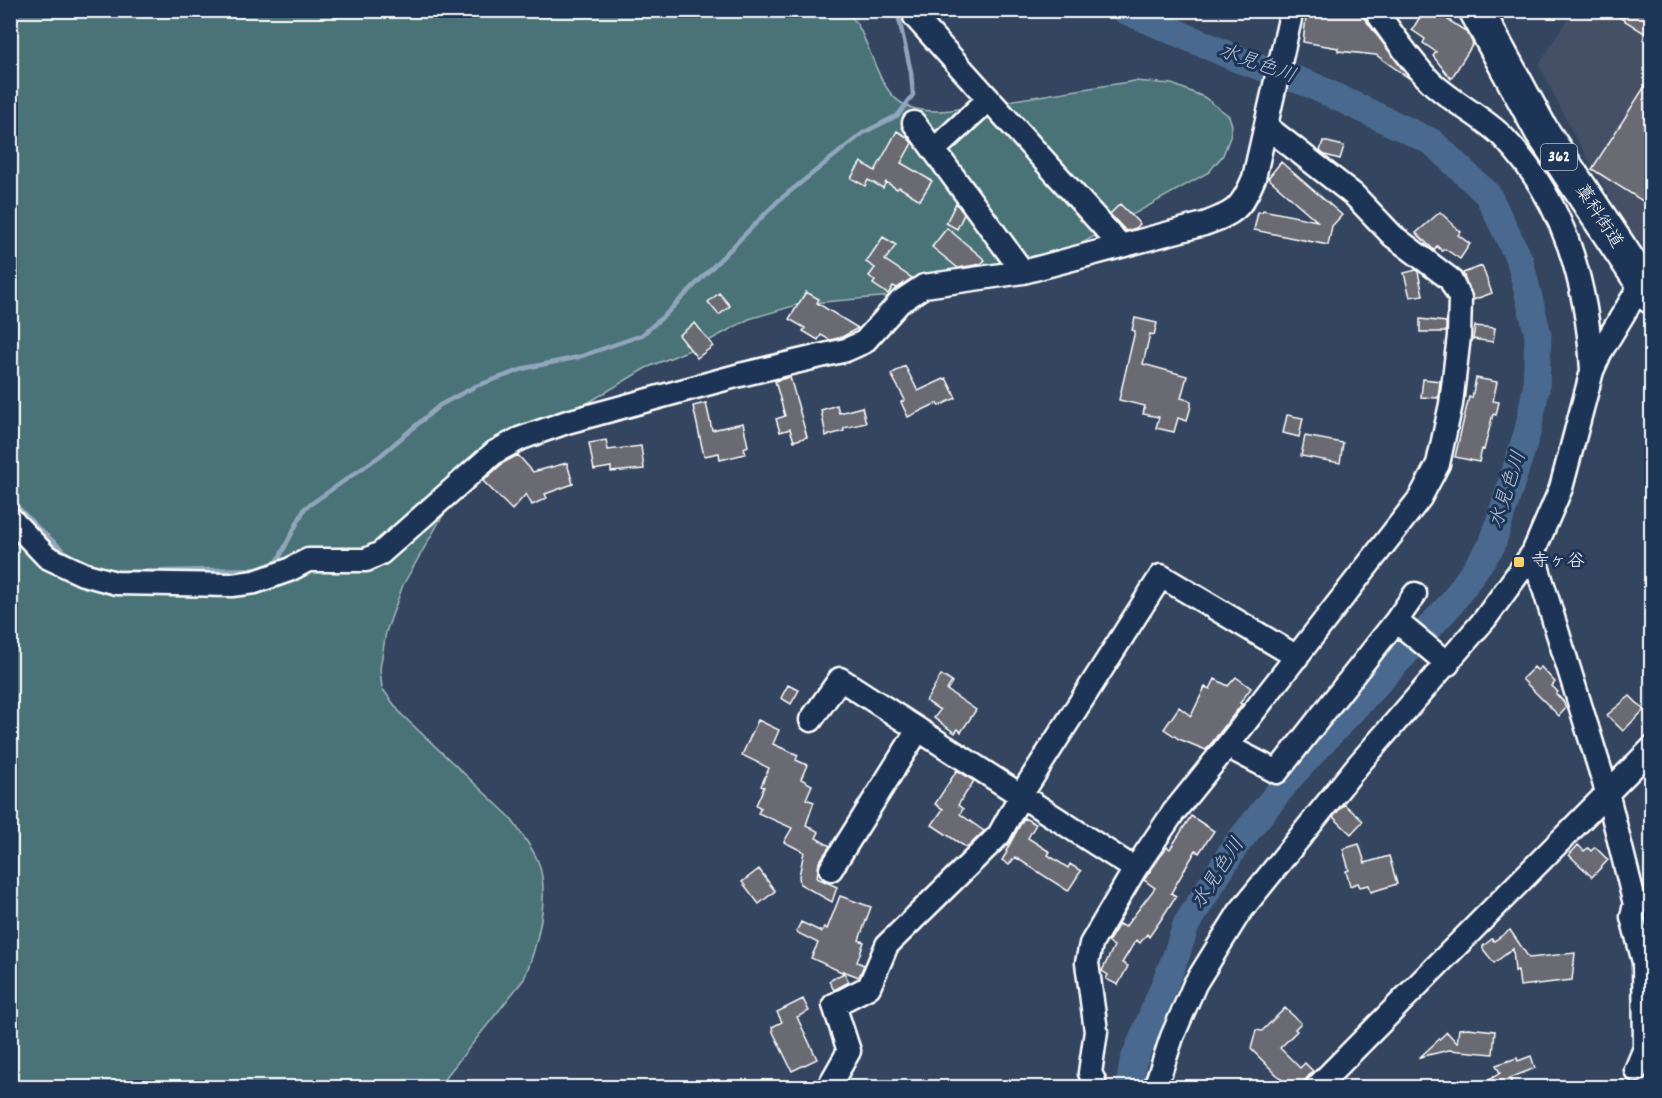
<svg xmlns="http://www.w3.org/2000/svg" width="1662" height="1098" font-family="Dekko,'Klee One',sans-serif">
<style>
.built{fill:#445065}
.green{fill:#4a7377;stroke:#a4b9bb;stroke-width:1.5}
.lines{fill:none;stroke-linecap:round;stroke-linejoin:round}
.stream{stroke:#91a6bb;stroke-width:4.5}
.river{stroke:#486a8e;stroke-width:27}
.building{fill:#696a72;stroke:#fff;stroke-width:1.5}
.minor-casing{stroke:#fff;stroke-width:27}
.highway-casing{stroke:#fff;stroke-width:38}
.minor{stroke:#1d3557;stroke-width:22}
.highway{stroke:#1d3557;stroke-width:33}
.poi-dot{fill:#ffd166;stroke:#1d3557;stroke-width:2}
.labels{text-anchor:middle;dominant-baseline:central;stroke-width:6;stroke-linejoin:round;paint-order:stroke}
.shield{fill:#1d3557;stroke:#bbc2cd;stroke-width:1.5}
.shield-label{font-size:16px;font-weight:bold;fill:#fff}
.street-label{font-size:18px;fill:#fff;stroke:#1d3557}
.poi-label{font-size:18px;fill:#fff;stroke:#1d3557;text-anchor:start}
.water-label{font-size:20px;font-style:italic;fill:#b6c3d2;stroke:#1d3557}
</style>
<rect width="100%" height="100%" fill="#34455f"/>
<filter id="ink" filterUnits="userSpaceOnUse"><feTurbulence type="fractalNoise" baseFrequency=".0167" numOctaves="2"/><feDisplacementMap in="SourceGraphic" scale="12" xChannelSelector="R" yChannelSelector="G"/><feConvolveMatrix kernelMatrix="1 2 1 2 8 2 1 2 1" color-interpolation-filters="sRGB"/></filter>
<g filter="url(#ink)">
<!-- built -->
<path class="built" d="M 1572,11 L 1651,11 L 1651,247 L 1631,234 L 1570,127 L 1539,65 Z"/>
<!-- green -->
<path class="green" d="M 10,11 L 845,11 C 857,20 861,31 867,45 C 886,93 894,116 951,110 L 1135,81 L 1172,84 L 1204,97 L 1229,116 L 1232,125 L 1230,137 L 1223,155 L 1209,172 L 1025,275 L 892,296 L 800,304 L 749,319 L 699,346 L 646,368 L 479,468 L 454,496 L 403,585 L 386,632 L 380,669 L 382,688 L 401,714 L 509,816 C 519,831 533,847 539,864 C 550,898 537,947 524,979 L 438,1087 L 11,1087 Z"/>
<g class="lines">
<!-- stream -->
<path class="stream" d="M 10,499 L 40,530 L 71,557
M 110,570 L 119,572 L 257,569 L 277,562 L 305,508 L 380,456 L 440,405 L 476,386 L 526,368 L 579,357 L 642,335 L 666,314 L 778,201 L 863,133 L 898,115 L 913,95 L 911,72 L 897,10"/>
<!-- river -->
<path class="river" d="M 1124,10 L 1240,60 L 1309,84 L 1432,142 L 1488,195 L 1520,261 L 1538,335 L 1536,389 L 1528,430 L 1492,545 L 1451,604 L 1293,774 L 1236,845 L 1186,925 L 1176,956 L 1133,1062 L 1129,1088"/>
</g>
<!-- building -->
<path class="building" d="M 1307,10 L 1362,10 L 1364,18 L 1410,79 L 1376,55 L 1338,51 L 1338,48 L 1303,42 Z
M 1424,10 L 1433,10 L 1467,32 L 1473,44 L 1451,79 L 1433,56 L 1436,52 L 1423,43 L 1425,39 L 1412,30 Z
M 1608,10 L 1652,10 L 1652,38 Z
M 1652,75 L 1652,207 L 1592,169 Z
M 897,131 L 907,137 L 912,143 L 901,163 L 932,181 L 920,200 L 899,187 L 897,189 L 886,182 L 883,188 L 868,180 L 865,186 L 851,178 L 861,162 L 875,171 Z
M 1323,141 L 1344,146 L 1340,159 L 1325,155 L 1320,151 Z
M 1281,162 L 1342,215 L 1332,226 L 1328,245 L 1254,230 L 1258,212 L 1262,212 L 1263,210 L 1317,221 L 1268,178 Z
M 956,203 L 964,214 L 957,229 L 946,223 Z
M 1120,204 L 1140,224 L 1136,228 L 1126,231 L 1110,214 Z
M 1440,212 L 1461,232 L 1458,235 L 1470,244 L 1460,259 L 1445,249 L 1442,251 L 1437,246 L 1434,250 L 1416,233 Z
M 947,228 L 985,260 L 981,264 L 958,268 L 932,247 Z
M 883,237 L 896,245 L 885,260 L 912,278 L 897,288 L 893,286 L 888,294 L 873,284 L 875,281 L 869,276 L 875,268 L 866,262 Z
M 1482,266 L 1492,293 L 1473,300 L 1463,273 Z
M 1416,270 L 1418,272 L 1423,295 L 1410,297 L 1404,273 Z
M 806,292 L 819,299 L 817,303 L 858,328 L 842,337 L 830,340 L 821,335 L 818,340 L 803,331 L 805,328 L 789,319 Z
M 719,293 L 730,306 L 719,315 L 708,302 Z
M 1135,318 L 1157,323 L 1154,335 L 1150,334 L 1143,364 L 1187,376 L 1181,398 L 1191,401 L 1191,406 L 1187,421 L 1178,418 L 1174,432 L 1156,428 L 1159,417 L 1143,414 L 1145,406 L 1119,400 L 1135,331 L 1132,330 Z
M 1420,319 L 1446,322 L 1446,332 L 1420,332 Z
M 695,323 L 713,346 L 697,358 L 679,335 Z
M 1475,326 L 1495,328 L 1493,342 L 1473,339 Z
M 905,366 L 918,391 L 946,378 L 956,398 L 939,406 L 937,403 L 908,417 L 901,402 L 905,400 L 891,374 Z
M 790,377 L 807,437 L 794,441 L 790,429 L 780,432 L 776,419 L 785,416 L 775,381 Z
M 1476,378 L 1497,382 L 1493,401 L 1499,402 L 1496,415 L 1493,414 L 1484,450 L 1482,449 L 1479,462 L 1455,457 L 1469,397 L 1472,398 Z
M 1423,379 L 1440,381 L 1438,398 L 1421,397 Z
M 706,403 L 712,430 L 743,423 L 748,446 L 744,448 L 745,454 L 720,460 L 719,453 L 704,456 L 693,406 Z
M 837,405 L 839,413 L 862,407 L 866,423 L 844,428 L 844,431 L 826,436 L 821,410 Z
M 1287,415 L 1303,418 L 1299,437 L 1283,433 Z
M 1305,436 L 1343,443 L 1340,463 L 1301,456 Z
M 606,440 L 608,450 L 641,446 L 644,469 L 611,472 L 611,467 L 594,470 L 589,443 Z
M 518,455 L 533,472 L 567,463 L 573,484 L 545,494 L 547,498 L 532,505 L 526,494 L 512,510 L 483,481 L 503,463 Z
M 1534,667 L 1537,670 L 1541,667 L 1555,682 L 1552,686 L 1558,692 L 1556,694 L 1563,701 L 1566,708 L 1559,716 L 1522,679 Z
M 941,675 L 952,682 L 947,690 L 976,710 L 961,732 L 958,729 L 955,733 L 934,718 L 940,710 L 926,701 Z
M 1236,677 L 1251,688 L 1240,703 L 1242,704 L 1206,750 L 1179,739 L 1164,729 L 1179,707 L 1191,716 L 1205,687 L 1210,689 L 1215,679 L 1228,686 Z
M 788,685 L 799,690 L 791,704 L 781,698 Z
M 1630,696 L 1644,710 L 1623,731 L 1607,715 Z
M 758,720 L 779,730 L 773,744 L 798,755 L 796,760 L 807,765 L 801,779 L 812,785 L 806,799 L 814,802 L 806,825 L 819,832 L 816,838 L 830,846 L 819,862 L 817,878 L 837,887 L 832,902 L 800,884 L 799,876 L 804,852 L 784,842 L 792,828 L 758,813 L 761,808 L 756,805 L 764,787 L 761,786 L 769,768 L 742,755 Z
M 957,770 L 974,781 L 958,805 L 963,809 L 960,814 L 984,831 L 967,848 L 932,825 L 943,809 L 935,804 Z
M 1344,804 L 1363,821 L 1351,834 L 1333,817 Z
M 1191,816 L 1214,831 L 1199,853 L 1196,850 L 1171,893 L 1176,896 L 1160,921 L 1149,937 L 1147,934 L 1140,943 L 1136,940 L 1122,963 L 1128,966 L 1118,985 L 1106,979 L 1108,975 L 1102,971 L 1114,946 L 1108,942 L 1119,924 L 1125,927 L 1155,888 L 1144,880 L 1167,847 L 1170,849 Z
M 1024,818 L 1036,824 L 1028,838 L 1050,852 L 1048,855 L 1068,868 L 1070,864 L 1081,871 L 1068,891 L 1015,857 L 1009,865 L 1002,860 L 1007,852 L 1006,851 Z
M 1359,844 L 1365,863 L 1389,856 L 1397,884 L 1371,892 L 1369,885 L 1360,887 L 1358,883 L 1350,886 L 1346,871 L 1349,870 L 1343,849 Z
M 1578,845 L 1584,851 L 1588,848 L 1591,851 L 1595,847 L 1608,860 L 1592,877 L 1569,855 Z
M 759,869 L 775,891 L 759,904 L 742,882 Z
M 840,896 L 871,907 L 859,940 L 864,942 L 857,962 L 864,965 L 859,977 L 843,971 L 849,982 L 834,990 L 829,981 L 844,973 L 811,958 L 818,943 L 796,932 L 801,922 L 822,932 L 824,927 L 827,929 Z
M 1510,930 L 1529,958 L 1575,953 L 1572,980 L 1520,986 L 1518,970 L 1515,971 L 1513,949 L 1494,963 L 1483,949 L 1483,946 L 1492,939 L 1494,941 Z
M 803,999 L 809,1011 L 797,1017 L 817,1059 L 792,1071 L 773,1032 L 772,1027 L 782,1022 L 777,1012 Z
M 1285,1008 L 1301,1023 L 1295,1029 L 1297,1031 L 1280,1048 L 1300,1068 L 1305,1063 L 1313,1071 L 1306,1079 L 1303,1088 L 1290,1088 L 1251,1049 L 1256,1030 L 1262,1031 Z
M 1468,1028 L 1495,1031 L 1493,1054 L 1449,1050 L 1420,1057 L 1447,1032 L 1457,1043 L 1459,1029 Z
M 1531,1056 L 1535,1068 L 1510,1078 L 1513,1088 L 1476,1088 L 1500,1073 L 1496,1065 L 1517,1058 L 1518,1061 Z"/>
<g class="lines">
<!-- minor casing -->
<g class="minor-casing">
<path id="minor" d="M 1375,10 C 1392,33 1411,62 1431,82 C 1453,103 1482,116 1503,137 C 1565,201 1587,284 1592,370
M 915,17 L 1121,246
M 914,123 L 1023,272
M 934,150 L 989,99
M 10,518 L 47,557 L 83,574 L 116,583 L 232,585 L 255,582 L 289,570 L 308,560 L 366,560 L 381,553 L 495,452 L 519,439 L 567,422 L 740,375 L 846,350 L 864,342 L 900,302 L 924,286 L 1023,272 L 1204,224 C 1235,213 1241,209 1254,178 L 1292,10
M 1533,553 L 1607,792 L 1635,904 L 1632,917 L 1644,962 L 1645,1048 L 1636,1070
M 1396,621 L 1448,664
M 811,720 L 840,679 L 1135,869
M 1227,746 L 1277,772 L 1396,621 L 1415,594
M 831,869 L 918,730
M 828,1088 L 849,1051 L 834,1005 L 869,987 L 887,945 L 999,835 L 1021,795 L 1161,576 L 1297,657
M 1093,1088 L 1094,1081 L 1090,1073 L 1096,1031 L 1087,963 L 1091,944 L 1135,869 L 1173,813 L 1227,746 L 1420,498 L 1438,464 L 1451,404 L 1459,336 L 1460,298 L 1450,279 L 1393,236 L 1354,195 L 1267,127
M 1155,1088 L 1172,1037 L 1195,984 L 1239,913 L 1358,765 L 1485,619 L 1533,553 L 1561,488 L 1592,371 L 1601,351 L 1648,273
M 1316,1088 L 1652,748"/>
</g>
<!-- highway casing -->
<g class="highway-casing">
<path id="highway" d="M 1476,10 L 1541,130 L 1652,297"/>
</g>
<!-- minor -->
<use href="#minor" class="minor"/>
<!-- highway -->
<use href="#highway" class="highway"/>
</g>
</g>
<!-- markers -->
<rect class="poi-dot" x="1513" y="556" width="12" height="12" rx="3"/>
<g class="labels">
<!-- shield labels -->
<rect class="shield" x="1541" y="144" width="36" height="26" rx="4.5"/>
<g class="shield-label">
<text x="1559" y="157">362</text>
</g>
<!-- street labels -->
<g class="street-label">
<text transform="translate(1598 217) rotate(57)">藁科街道</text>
</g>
<!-- poi labels -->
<g class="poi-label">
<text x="1531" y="562">寺ヶ谷</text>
</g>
<!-- water labels -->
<g class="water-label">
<text transform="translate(1257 65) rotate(20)">水見色川</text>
<text transform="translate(1509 490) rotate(-72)">水見色川</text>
<text transform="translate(1219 874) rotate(-57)">水見色川</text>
</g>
</g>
<!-- margin -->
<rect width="1662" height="1098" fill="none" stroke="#1d3557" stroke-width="36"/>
<rect x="18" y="18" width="1626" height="1062" fill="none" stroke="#fff" stroke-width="2" filter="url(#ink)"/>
</svg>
